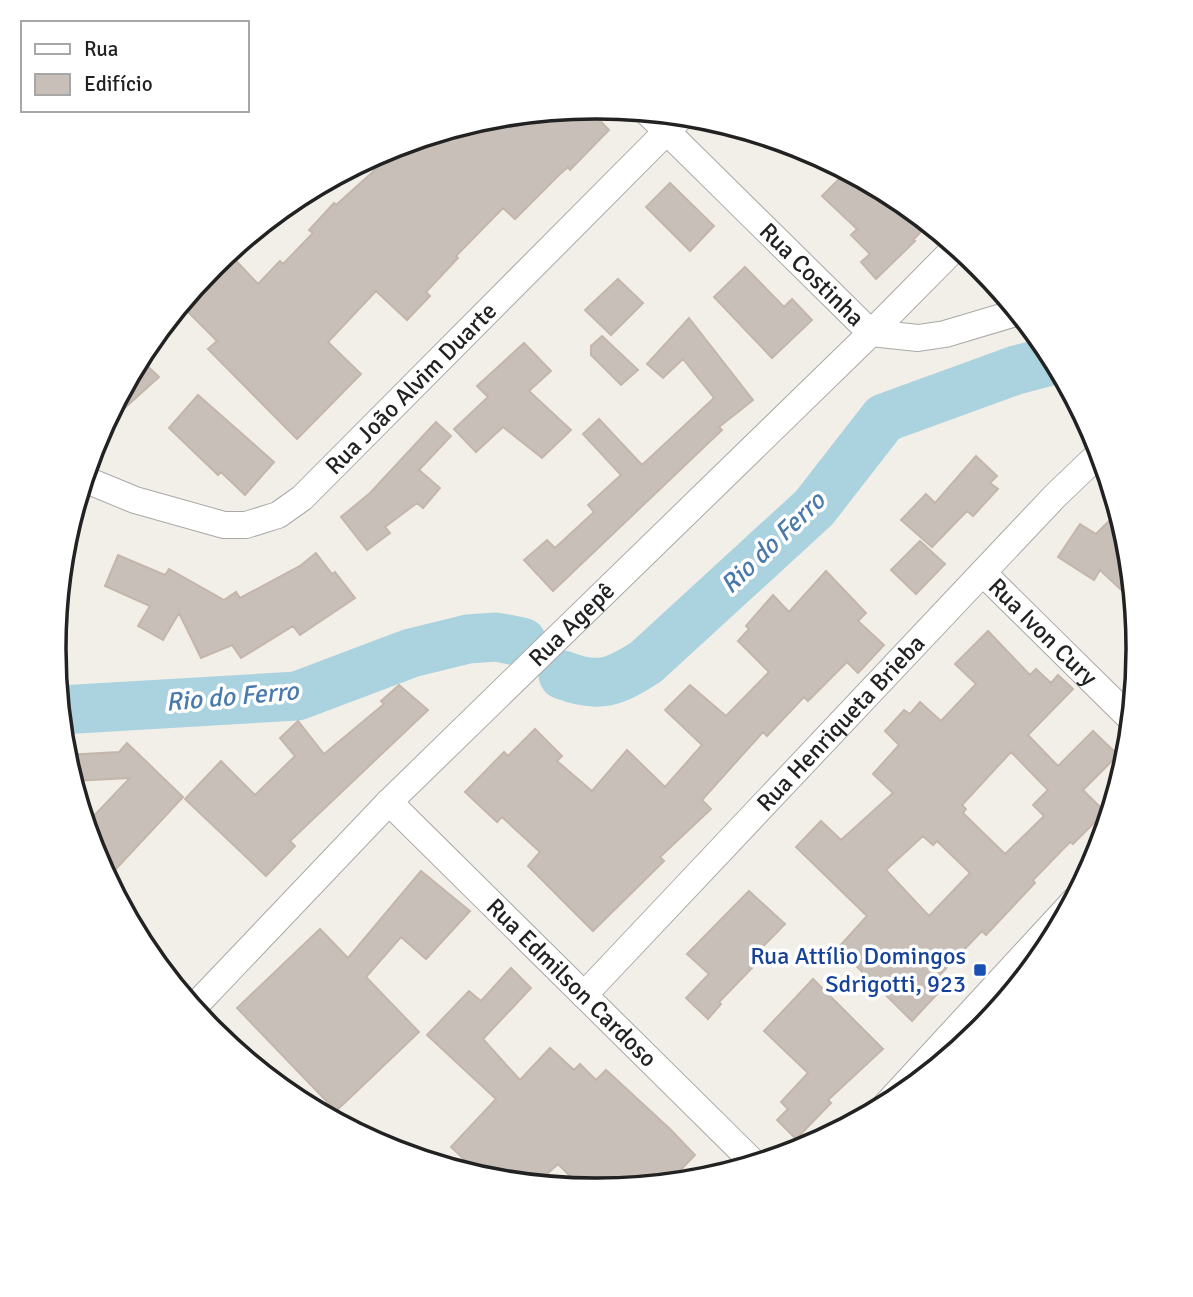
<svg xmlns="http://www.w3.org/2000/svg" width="1193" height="1297" font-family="Signika,sans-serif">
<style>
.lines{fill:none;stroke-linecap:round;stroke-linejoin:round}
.river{stroke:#aad3df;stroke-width:49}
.building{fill:#c7bfb8;stroke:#c4b6ab;stroke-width:2;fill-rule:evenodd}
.street-casing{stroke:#a9a9a9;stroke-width:28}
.street{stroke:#fff;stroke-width:26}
.transit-dot{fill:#1a4fb4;stroke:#fff;stroke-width:2.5}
.labels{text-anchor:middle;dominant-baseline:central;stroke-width:7;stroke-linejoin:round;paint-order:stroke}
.street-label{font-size:24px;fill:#222;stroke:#fff}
.transit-label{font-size:24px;fill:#164399;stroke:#fff;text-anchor:end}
.water-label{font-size:26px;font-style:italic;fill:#4a7aab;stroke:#fff}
.rim{fill:none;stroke:#222;stroke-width:3.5}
</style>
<rect width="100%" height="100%" fill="#f2efe9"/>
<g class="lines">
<!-- river -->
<path class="river" d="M 563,675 C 599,689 615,682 646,662 L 814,508 L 884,418 L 1016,370 L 1054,360
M 60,710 L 297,696 L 411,653 L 468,639 L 496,637 L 522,642"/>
</g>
<!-- building -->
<path class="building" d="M 587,107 L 609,130 L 570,170 L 568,167 L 560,174 L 515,219 L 503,208 L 456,256 L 458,258 L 426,292 L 430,296 L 407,320 L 376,291 L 328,342 L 361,374 L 297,439 L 208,349 L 217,341 L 181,305 L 213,265 L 228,252 L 258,284 L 280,261 L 283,264 L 313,233 L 309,230 L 334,203 L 336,205 L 405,143 L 491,117 Z
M 847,171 L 898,198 L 929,223 L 913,240 L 915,241 L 876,279 L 861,262 L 870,254 L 851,235 L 857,229 L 822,196 Z
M 670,183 L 714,226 L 690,251 L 646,207 Z
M 745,267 L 784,307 L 792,299 L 812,320 L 772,358 L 714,297 Z
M 618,279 L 643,303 L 611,335 L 585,310 Z
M 689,318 L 753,400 L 719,427 L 722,430 L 553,591 L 524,560 L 547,540 L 555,548 L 594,512 L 588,505 L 621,475 L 583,434 L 599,419 L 642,465 L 714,398 L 683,359 L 663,378 L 647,364 Z
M 602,336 L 638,370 L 621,385 L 591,355 L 591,346 Z
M 524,343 L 551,371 L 529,391 L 571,430 L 542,458 L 503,427 L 476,452 L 454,429 L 488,397 L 477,386 Z
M 140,359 L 159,377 L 108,423 L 106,422 Z
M 198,395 L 274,462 L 245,495 L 221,472 L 218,475 L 169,428 Z
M 436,422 L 451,436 L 419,470 L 440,488 L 423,508 L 417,503 L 385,527 L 390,533 L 367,550 L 341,517 L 370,493 Z
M 976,456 L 997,476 L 990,483 L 998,489 L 973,516 L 967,511 L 932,547 L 901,520 L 926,494 L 935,503 Z
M 1119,511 L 1128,543 L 1134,602 L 1100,570 L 1094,580 L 1058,557 L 1080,524 L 1096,534 Z
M 920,541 L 945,564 L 916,594 L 891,570 Z
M 316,553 L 332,574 L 335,572 L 355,598 L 300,635 L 293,626 L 241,658 L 232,645 L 201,658 L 179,613 L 163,640 L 138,626 L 150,606 L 105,586 L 118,555 L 165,575 L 169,569 L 224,600 L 236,592 L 240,598 L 300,566 Z
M 826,571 L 866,613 L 858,621 L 884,645 L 858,673 L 847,662 L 808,701 L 804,697 L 767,736 L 763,732 L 702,800 L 711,809 L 660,857 L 664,861 L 593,931 L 528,866 L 540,852 L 502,817 L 497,822 L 465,792 L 504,752 L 508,756 L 535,729 L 562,756 L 557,761 L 592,791 L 627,750 L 665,787 L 702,745 L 665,710 L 690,685 L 726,716 L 769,672 L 738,641 L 749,629 L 746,626 L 773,595 L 789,612 Z
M 988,631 L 1030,675 L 1036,669 L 1051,683 L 1058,675 L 1073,689 L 1028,735 L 1058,766 L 1093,731 L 1118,755 L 1083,790 L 1105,812 L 1073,844 L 1070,842 L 1033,880 L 1035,883 L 986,935 L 982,931 L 931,984 L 939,992 L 912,1021 L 838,948 L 867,916 L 796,847 L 821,821 L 841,840 L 893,793 L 873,774 L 899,745 L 885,731 L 904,710 L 910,714 L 920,702 L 941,721 L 976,684 L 955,664 ZM 1011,752 L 1048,790 L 1033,805 L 1044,816 L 1005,854 L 963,813 L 966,809 L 962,805 ZM 923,836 L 933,845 L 937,841 L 970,873 L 929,916 L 886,870 Z
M 399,685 L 428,710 L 290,841 L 295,846 L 266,876 L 185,799 L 221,761 L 255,795 L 295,756 L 280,738 L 298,721 L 324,754 L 384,704 L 381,701 Z
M 127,743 L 183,797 L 114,871 L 95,853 L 86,824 L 130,778 L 73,781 L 65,755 L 119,752 Z
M 421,871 L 470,911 L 426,959 L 401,937 L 366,977 L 419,1032 L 336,1111 L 237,1008 L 320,929 L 348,958 Z
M 749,891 L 785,924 L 750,960 L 755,965 L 719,1002 L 721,1004 L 708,1019 L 686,998 L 709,974 L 687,954 Z
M 511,968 L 531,988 L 483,1039 L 520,1080 L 550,1048 L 574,1070 L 580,1064 L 596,1080 L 606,1070 L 670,1129 L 695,1155 L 667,1184 L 597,1191 L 583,1189 L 558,1164 L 536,1184 L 490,1180 L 484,1178 L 451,1147 L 496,1099 L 427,1035 L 469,991 L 481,1001 Z
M 813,979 L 883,1049 L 828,1100 L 831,1103 L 796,1139 L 777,1120 L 788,1109 L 781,1102 L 808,1073 L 764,1031 Z"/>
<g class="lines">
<!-- street casing -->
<g class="street-casing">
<g id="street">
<path id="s1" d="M 646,111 L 871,333 L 918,338 L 945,334 L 1019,312"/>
<path id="s2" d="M 84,479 L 135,500 L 224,525 L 246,525 L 278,515 L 302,498 L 683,115"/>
<path id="s3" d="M 983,573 L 1132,720"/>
<path id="s4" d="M 389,802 L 755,1164"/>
<path id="s5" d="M 584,995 L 1055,496 L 1101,452"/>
<path id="s6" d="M 193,1008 L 389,802 L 871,333 L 957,246"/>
<path d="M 886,1105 L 1074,901"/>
</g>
</g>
<!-- street -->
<use href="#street" class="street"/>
</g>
<!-- markers -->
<rect class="transit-dot" x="973" y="963" width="14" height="14" rx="3.5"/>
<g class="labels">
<!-- street labels -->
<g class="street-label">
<text stroke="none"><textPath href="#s1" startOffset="233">Rua Costinha</textPath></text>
<text stroke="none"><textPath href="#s2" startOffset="387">Rua João Alvim Duarte</textPath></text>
<text stroke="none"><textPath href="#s6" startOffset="539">Rua Agepê</textPath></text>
<text stroke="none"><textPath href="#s3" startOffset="84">Rua Ivon Cury</textPath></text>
<text stroke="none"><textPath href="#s5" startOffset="374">Rua Henriqueta Brieba</textPath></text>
<text stroke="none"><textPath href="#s4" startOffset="257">Rua Edmilson Cardoso</textPath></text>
</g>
<!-- transit labels -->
<g class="transit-label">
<text x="966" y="956">Rua Attílio Domingos<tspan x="966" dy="28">Sdrigotti, 923</tspan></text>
</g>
<!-- water labels -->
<g class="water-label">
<text transform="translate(773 543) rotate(-44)">Rio do Ferro</text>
<text transform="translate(232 697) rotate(-5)">Rio do Ferro</text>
</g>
</g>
<!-- crop -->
<path d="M0 0H1193V1297H0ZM595 119H597A529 529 0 0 1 1126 648V649A529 529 0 0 1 597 1178H595A529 529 0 0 1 66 649V648A529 529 0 0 1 595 119Z" fill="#fff" fill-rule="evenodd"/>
<path class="rim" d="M595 119H597A529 529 0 0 1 1126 648V649A529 529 0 0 1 597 1178H595A529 529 0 0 1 66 649V648A529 529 0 0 1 595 119Z"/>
<!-- legend -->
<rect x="21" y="21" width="228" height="91" fill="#ffffff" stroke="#a7a7a7" stroke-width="2"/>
<rect x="35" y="44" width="35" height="10" fill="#ffffff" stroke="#a7a7a7" stroke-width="2"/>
<text x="84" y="56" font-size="21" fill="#222222">Rua</text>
<rect x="35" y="74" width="35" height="21" fill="#c7bfb8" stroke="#a7a7a7" stroke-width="2"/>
<text x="84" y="91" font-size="21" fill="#222222">Edifício</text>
</svg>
